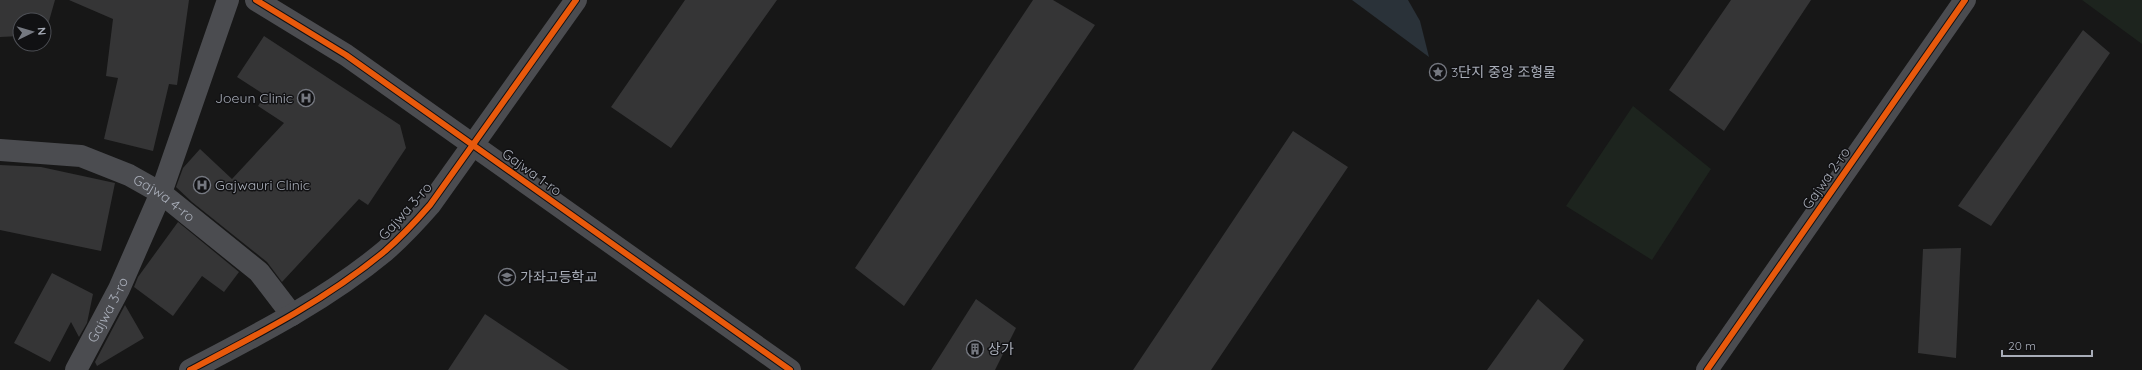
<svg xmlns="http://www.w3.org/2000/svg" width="2142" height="370" font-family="Quicksand,'Noto Sans KR',sans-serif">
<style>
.green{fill:#1d241e}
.water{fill:#2a3239}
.building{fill:#353536}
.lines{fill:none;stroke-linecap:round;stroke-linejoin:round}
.minor{stroke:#4b4c50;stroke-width:22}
.cycleway-casing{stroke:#111113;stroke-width:8}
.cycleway{stroke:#e8590c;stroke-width:6}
.labels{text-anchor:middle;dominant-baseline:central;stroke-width:3;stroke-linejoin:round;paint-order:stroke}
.poi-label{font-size:14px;fill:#a8adb8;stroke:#111113;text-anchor:start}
.street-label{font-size:14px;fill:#a8adb8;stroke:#111113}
</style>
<rect width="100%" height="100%" fill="#171717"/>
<!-- green -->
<path class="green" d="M 2082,0 L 2142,0 L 2142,44 Z
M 1633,106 L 1711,169 L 1652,260 L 1566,206 Z"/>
<!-- water -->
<path class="water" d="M 1352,0 L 1408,0 L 1420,21 L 1429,57 Z"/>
<!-- building -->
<path class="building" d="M 0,0 L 55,0 L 45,35 L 44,20 L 20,20 L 20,36 L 0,37 Z
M 69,0 L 189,0 L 177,85 L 169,84 L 153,151 L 104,139 L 118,78 L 106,76 L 113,19 Z
M 685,0 L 777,0 L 671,148 L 611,107 Z
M 1033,0 L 1053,0 L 1095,25 L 904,306 L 855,268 Z
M 1731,0 L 1811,0 L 1724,131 L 1669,90 Z
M 2083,30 L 2110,53 L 1991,226 L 1958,206 Z
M 264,36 L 400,125 L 406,148 L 368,205 L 359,199 L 282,282 L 267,262 L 192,202 L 176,187 L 183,168 L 200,149 L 232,179 L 284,123 L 258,106 L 265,95 L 237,77 Z
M 1293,131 L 1348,167 L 1211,370 L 1133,370 Z
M 0,165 L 41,167 L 115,183 L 101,251 L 0,230 Z
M 178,222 L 239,272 L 224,292 L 202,276 L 173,316 L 134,287 L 138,277 Z
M 1961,248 L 1956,358 L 1918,353 L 1923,249 Z
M 52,273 L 93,294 L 87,323 L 79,337 L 71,322 L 50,362 L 14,343 Z
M 976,299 L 1016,328 L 995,370 L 931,370 Z
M 1538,299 L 1584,340 L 1563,370 L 1487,370 Z
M 125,305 L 144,338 L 97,366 L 95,362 Z
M 485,314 L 569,370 L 448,370 Z"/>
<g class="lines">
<!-- minor -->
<g class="minor">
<path d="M 256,0 L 346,55 L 790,370"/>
<path id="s1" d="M 0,150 L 81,156 L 129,175 L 161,193 L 259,272 L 292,315"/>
<path id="s2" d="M 76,370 L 119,289 L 161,193 L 228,0"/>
<path d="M 190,370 C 257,335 326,300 385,251 C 401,237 416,221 430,205 L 576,0"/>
<path d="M 1707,370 L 1965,0"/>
</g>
<!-- cycleway casing -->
<g class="cycleway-casing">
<path id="cycleway" d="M 256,0 L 346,55 L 790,370
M 190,370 C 257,335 326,300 385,251 C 401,237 416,221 430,205 L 576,0
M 1707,370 L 1965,0"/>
</g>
<!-- cycleway -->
<use href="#cycleway" class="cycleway"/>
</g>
<!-- icons -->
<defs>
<g id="sight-ring" transform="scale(0.9)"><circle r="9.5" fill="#111113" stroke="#757880" stroke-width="1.5"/><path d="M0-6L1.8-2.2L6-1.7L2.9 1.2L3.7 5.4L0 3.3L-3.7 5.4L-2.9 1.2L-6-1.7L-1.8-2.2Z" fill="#757880"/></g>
<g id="hospital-ring" transform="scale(0.9)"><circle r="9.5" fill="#111113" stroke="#757880" stroke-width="1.5"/><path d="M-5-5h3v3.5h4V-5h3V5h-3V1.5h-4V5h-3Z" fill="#757880"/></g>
<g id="school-ring" transform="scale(0.9)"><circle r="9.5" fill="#111113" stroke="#757880" stroke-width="1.5"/><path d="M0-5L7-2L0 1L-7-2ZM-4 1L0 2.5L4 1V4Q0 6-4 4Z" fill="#757880"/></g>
<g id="building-ring" transform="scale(0.9)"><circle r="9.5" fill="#111113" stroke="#757880" stroke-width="1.5"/><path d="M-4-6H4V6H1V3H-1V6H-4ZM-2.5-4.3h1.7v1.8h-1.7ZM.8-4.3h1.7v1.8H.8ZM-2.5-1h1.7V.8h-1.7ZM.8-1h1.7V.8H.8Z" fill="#757880"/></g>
</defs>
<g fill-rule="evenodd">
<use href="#sight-ring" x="1438" y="72"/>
<use href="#hospital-ring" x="306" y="98"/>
<use href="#hospital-ring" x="202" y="185"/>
<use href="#school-ring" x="507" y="277"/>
<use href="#building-ring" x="975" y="349"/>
</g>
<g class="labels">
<!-- poi labels -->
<g class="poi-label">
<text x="1451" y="72">3단지 중앙 조형물</text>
<text x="293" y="98" text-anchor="end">Joeun Clinic</text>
<text x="215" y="185">Gajwauri Clinic</text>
<text x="520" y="277">가좌고등학교</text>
<text x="988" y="349">상가</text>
</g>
<!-- street labels -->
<g class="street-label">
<text transform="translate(532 172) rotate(36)">Gajwa 1-ro</text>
<text transform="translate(1826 178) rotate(-55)">Gajwa 2-ro</text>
<text stroke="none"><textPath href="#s1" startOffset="175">Gajwa 4-ro</textPath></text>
<text transform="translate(405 211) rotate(-48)">Gajwa 3-ro</text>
<text stroke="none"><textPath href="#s2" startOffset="68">Gajwa 3-ro</textPath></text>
</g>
</g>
<!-- north arrow -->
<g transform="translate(32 32) rotate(85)"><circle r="19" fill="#111113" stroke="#4d4f55"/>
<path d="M0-3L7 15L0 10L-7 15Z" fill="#757880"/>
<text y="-6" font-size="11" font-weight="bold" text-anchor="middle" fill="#a8adb8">N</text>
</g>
<!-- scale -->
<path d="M2002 350v6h90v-6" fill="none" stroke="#a8adb8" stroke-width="2"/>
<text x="2008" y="350" font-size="12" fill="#a8adb8" stroke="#111113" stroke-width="3" paint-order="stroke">20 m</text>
</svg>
